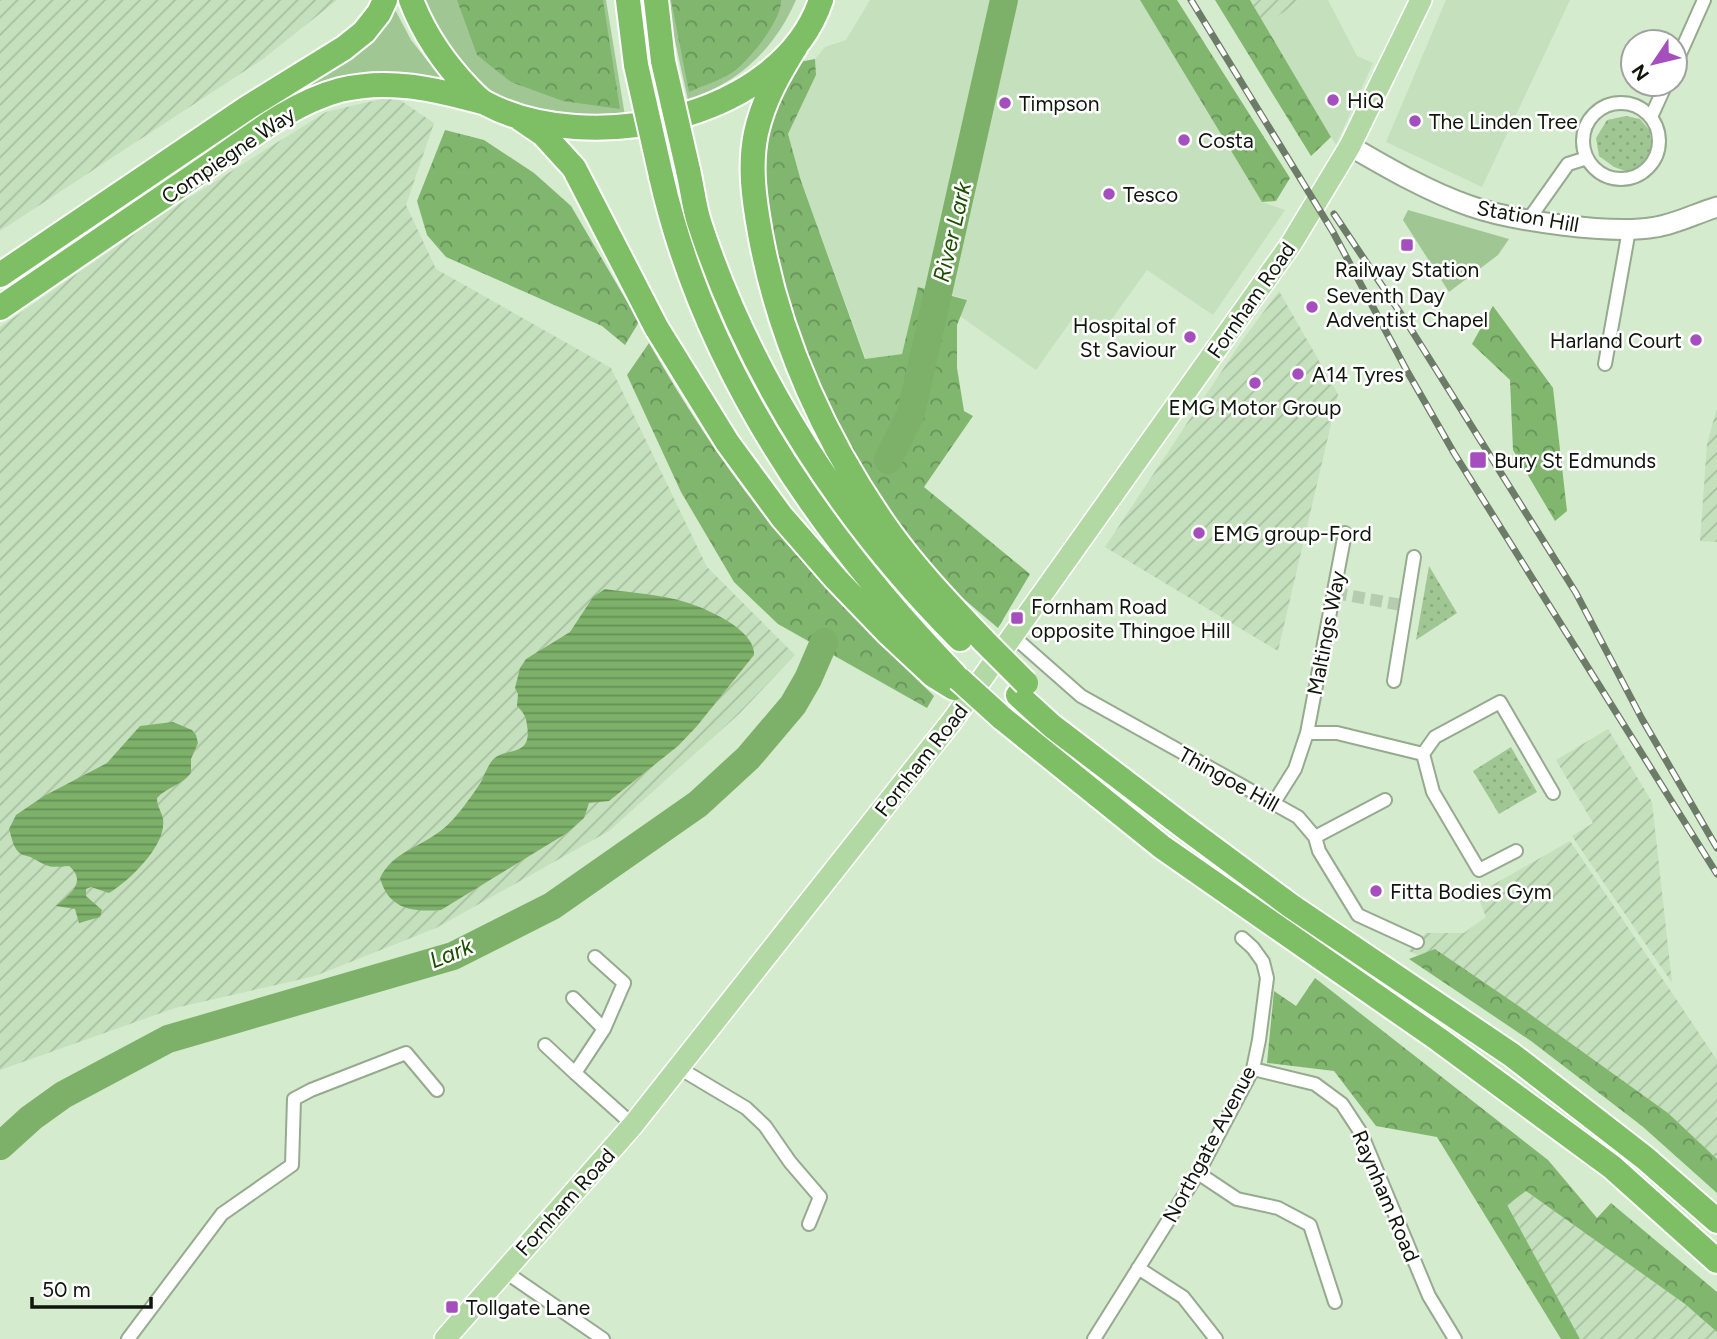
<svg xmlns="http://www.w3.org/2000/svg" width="1717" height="1339" font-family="Figtree,sans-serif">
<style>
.built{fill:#c5e0bc}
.industrial{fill:url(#industrial-furrows)}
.green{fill:#a0c793}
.forest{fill:url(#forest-crowns)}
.park{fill:url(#park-dots)}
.water{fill:url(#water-rules)}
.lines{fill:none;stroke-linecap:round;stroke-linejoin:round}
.river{stroke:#7db16a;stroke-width:28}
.street-tunnel{stroke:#b6cbb0;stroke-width:12;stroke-dasharray:12 6;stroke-linecap:butt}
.street-casing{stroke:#95aa8e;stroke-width:16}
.secondary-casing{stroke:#95aa8e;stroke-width:23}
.primary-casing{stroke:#fff;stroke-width:24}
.highway-casing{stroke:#fff;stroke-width:28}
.street{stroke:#fff;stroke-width:12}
.secondary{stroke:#fff;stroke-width:19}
.primary{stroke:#b2d9a3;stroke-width:21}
.highway{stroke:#7ebf66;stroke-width:24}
.rail-casing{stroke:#6d7c68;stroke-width:7}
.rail{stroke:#fff;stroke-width:4.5;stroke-dasharray:13;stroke-linecap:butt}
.highway-bridge-casing{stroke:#fff;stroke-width:28;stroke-linecap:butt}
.highway-bridge{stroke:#7ebf66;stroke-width:24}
.poi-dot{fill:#a44fbd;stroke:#fff;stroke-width:2.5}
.labels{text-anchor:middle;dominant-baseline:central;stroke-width:5;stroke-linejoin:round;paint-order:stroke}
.poi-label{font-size:21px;fill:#0f160c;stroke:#fff;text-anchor:start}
.street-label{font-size:21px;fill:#0f160c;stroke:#fff}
.water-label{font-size:23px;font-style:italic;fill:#1c4e00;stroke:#fff}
</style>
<defs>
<pattern id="industrial-furrows" width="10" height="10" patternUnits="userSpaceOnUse" patternTransform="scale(1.75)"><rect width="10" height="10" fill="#c5e0bc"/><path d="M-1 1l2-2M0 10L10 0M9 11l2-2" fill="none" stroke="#a8bfa0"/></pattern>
<pattern id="forest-crowns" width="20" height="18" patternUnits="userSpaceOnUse" patternTransform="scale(1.75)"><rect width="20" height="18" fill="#81b66f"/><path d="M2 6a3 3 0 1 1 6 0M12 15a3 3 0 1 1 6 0" fill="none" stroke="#68935a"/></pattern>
<pattern id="park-dots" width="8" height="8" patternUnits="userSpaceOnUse" patternTransform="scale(1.75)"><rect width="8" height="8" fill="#a0c793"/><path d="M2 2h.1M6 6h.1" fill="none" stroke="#89aa7e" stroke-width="1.8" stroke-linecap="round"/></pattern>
<pattern id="water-rules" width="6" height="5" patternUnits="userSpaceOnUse" patternTransform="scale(1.75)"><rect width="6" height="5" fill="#7db16a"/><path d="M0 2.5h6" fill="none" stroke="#658f56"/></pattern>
</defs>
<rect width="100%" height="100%" fill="#d4ebcd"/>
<!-- built -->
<path class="built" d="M 870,0 L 1140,0 L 1262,202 L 1285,210 L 1213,315 L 1147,270 L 1109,323 L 1095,319 L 1090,330 L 1073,318 L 1036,370 L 960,316 L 967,299 L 918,287 L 902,354 L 866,359 L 801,181 L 788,134 L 816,75 L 815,59 L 825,47 L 846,40 Z
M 1304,0 L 1328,0 L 1357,56 L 1373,63 L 1336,145 L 1264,24 Z
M 1446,0 L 1570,0 L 1482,187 L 1386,142 Z"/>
<!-- industrial -->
<path class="industrial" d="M 0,0 L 337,0 L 263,59 L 0,231 Z
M 1250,0 L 1304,0 L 1264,24 Z
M 394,96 L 434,123 L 406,205 L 436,269 L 611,368 L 707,567 L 795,655 L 739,714 L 609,831 L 436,928 L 315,976 L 175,1008 L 0,1070 L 0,327 L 160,216 L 326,112 Z
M 1279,291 L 1338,394 L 1278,651 L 1105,547 L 1239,345 Z
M 1717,408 L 1717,542 L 1700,541 L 1707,444 Z
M 1608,729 L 1652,802 L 1672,983 L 1572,836 L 1593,823 L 1556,760 Z
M 1570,841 L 1717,1060 L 1717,1159 L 1668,1113 L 1523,1009 L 1409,951 L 1426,933 L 1464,933 L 1486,917 L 1477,894 Z
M 1526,1191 L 1685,1304 L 1717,1332 L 1717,1339 L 1580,1339 L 1506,1205 Z"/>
<!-- green -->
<path class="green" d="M 390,0 L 411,40 L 445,83 L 345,77 L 323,82 L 283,98 L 313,82 L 343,61 Z
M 414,0 L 606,0 L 625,116 L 545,118 L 473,85 Z
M 666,0 L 796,0 C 774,50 739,82 688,100 Z
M 1408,210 L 1509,239 L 1498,255 L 1449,292 L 1403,220 Z"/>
<!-- forest -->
<path class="forest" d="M 457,0 L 603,0 L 620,109 L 563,101 L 511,82 L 477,55 Z
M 671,0 L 781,0 C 782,19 753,55 738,68 C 726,79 704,85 689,92 Z
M 1140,0 L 1177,0 L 1290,178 L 1276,201 L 1262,202 Z
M 1215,0 L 1250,0 L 1331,137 L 1311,156 Z
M 815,59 L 816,75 L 788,134 L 801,181 L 865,359 L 902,354 L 918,287 L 967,300 L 957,325 L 957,368 L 964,411 L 973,416 L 924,487 L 1030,574 L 998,628 L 952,589 L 910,541 L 853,460 L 810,373 L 782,295 L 759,154 L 767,122 L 799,62 Z
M 445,130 L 484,140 L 534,173 L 571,206 L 639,322 L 625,345 L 602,326 L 446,257 L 427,235 L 417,201 Z
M 1493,306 L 1553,388 L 1567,511 L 1555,521 L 1513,450 L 1510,380 L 1472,344 Z
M 649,343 C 687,409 729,474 778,533 C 826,591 881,644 934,696 L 927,708 L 778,624 L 734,582 L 681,492 L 627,375 Z
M 1435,949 L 1523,1009 L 1668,1113 L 1717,1159 L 1717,1193 L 1642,1126 L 1531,1041 L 1409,959 Z
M 1315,978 L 1548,1160 L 1597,1218 L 1611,1203 L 1717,1292 L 1717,1332 L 1685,1304 L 1526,1191 L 1507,1205 L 1580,1339 L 1561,1339 L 1437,1137 L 1376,1126 L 1334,1071 L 1267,1063 L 1274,991 L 1296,1006 Z"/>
<!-- park -->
<path class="park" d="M 1626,116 L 1640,119 L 1650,131 L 1652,150 L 1644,164 L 1628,172 L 1614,167 L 1599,156 L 1596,138 L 1607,120 Z
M 1429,566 L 1457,613 L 1416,640 Z
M 1511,747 L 1537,792 L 1499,814 L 1473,771 Z"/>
<!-- water -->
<path class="water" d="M 605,589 C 631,593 660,594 685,602 C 706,608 756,630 754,655 L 697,726 L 678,746 L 609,801 L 589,803 L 584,818 L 567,833 L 441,910 C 413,912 389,910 380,878 C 393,852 418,848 439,832 C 453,823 472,796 481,782 C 484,775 487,768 491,762 C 503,745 533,760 527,725 C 526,716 523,712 517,706 L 518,694 L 515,688 L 520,668 L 526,659 L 570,632 L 593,597 Z
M 173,722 L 192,730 L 196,735 L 198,743 L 191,759 L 191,773 C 182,785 167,787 157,798 C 157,807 162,812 163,819 C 167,845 129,881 109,893 L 91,887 L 86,889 L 86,896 L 102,910 L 100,917 L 79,923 L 75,909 L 56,906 C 69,895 88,882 69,866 C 47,868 50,867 32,858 C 30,856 24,856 21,854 C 13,849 12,838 9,829 L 16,815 L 44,796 L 107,763 L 140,726 Z"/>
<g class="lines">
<!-- river -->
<path class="river" d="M 888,460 L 911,413 L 1004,0
M 0,1146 L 31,1118 L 63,1095 L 168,1039 L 453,956 L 552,906 L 698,804 L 748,758 L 793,705 L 808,679 L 824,642"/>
<!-- street-tunnel -->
<path class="street-tunnel" d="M 1335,593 L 1407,606"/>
<!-- street casing -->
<g class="street-casing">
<path id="street" d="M 1675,65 L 1704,0
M1583 141a38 38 0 1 1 76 0a38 38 0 1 1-76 0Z
M 1651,117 L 1666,84
M 1529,219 L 1568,164 L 1587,158
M 1605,364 L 1629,230
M 1014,637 L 1081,696 L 1298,817 L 1315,837 L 1319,851 L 1358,915 L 1417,942
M 1394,681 L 1414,557
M 1307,733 L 1337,733 L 1423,754
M 1273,804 L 1295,769 L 1307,733 L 1345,533
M 1315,837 L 1385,800
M 1516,851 L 1479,870 L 1433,792 L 1423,754 L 1435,737 L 1500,702 L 1553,793
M 595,957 L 624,983 L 604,1029 L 575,1073 L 633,1125
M 573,998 L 604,1029
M 545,1045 L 575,1073
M 679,1068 L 746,1108 L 765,1126 L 790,1162 L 820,1197 L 809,1224
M 1253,1069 L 1315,1084 L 1342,1104 L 1361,1133 L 1429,1296 L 1455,1339
M 1198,1173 L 1237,1199 L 1278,1208 L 1310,1225 L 1335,1302
M 1138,1268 L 1183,1297 L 1216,1339
M 504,1271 L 603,1339
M 128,1339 L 222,1214 L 292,1165 L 294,1099 L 311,1090 L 406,1053 L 437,1090
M 1094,1339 L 1198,1173 L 1253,1069 L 1259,1040 L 1267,978 L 1263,962 L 1253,948 L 1242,938"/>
</g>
<!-- secondary casing -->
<g class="secondary-casing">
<path id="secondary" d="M 1350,146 C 1388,168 1429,192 1470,206 C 1513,221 1611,235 1656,227 C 1676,224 1697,213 1717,207"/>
</g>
<!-- primary casing -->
<g class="primary-casing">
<path id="primary" d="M 445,1339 L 633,1125 L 952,721 L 1291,244 L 1350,146 L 1421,0"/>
</g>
<!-- highway casing -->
<g class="highway-casing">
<path id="highway" d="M 411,0 C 424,34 444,63 469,89 C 474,94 479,100 485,103 C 587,158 781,120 821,0
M 628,0 L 636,65
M 656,0 L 663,61
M 796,46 C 779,73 763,101 756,133 C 749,166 754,200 760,233 C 779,340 827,445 890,533 C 918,572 952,607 984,641
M 521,119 L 543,134 L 574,168 L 656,327 L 727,442 L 782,517 L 836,579 L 888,633 L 933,675 L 954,688
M 688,170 C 692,187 694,206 699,222 C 750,379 844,523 960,639
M 661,176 C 704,367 820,535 954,674
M 0,275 L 247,108 L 344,48 L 364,32 L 379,13 L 385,0
M 0,308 C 69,261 138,214 207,167 C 248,139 291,103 340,90 C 389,78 434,89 482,102
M 1018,695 L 1052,726 L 1183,826 L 1291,906 L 1512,1055 L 1645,1158 L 1717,1221
M 1002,718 L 1162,847 L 1438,1039 L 1612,1167 L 1717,1261"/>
</g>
<!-- street -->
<use href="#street" class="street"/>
<!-- secondary -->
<use href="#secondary" class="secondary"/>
<!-- primary -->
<use href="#primary" class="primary"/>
<!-- highway -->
<use href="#highway" class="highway"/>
<!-- rail casing -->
<g class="rail-casing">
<path id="rail" d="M 1191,0 L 1333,232 L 1407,371 L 1454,453 L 1717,874
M 1334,214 L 1407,323 L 1576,593 L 1642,719 L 1717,848"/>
</g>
<!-- rail -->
<use href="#rail" class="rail"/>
<!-- highway-bridge casing -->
<g class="highway-bridge-casing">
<path id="highway-bridge" d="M 663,61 L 688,170
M 636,65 L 661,176
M 984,641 L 1026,683
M 959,679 L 1002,718"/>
</g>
<!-- highway-bridge -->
<use href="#highway-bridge" class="highway-bridge"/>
</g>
<!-- markers -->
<g class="poi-dot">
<circle cx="1333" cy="100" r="7"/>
<circle cx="1005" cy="103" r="7"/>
<circle cx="1415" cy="121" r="7"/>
<circle cx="1184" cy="140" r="7"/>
<circle cx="1109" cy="194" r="7"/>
<rect x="1400" y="238" width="14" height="14" rx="3.5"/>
<circle cx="1312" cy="307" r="7"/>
<circle cx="1190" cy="337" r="7"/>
<circle cx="1696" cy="340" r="7"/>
<circle cx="1298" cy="374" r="7"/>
<circle cx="1255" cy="383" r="7"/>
<rect x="1469" y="451" width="18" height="18" rx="3.5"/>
<circle cx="1199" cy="533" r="7"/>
<rect x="1010" y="611" width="14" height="14" rx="3.5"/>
<circle cx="1376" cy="891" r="7"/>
<rect x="445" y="1300" width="14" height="14" rx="3.5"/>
</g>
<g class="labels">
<!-- poi labels -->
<g class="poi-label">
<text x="1347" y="100">HiQ</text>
<text x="1019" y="103">Timpson</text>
<text x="1429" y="121">The Linden Tree</text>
<text x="1198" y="140">Costa</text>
<text x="1123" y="194">Tesco</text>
<text x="1407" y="269" text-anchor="middle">Railway Station</text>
<text x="1326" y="295">Seventh Day<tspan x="1326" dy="24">Adventist Chapel</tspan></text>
<text x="1176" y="325" text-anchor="end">Hospital of<tspan x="1176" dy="24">St Saviour</tspan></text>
<text x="1682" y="340" text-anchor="end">Harland Court</text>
<text x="1312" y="374">A14 Tyres</text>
<text x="1255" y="407" text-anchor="middle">EMG Motor Group</text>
<text x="1494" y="460">Bury St Edmunds</text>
<text x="1213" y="533">EMG group-Ford</text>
<text x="1031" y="606">Fornham Road<tspan x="1031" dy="24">opposite Thingoe Hill</tspan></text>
<text x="1390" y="891">Fitta Bodies Gym</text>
<text x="466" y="1307">Tollgate Lane</text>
</g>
<!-- street labels -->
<g class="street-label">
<text transform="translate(228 155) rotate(-34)">Compiegne Way</text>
<text transform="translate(1528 216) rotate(10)">Station Hill</text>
<text transform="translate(1251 300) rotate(-55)">Fornham Road</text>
<text transform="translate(1326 633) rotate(-79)">Maltings Way</text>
<text transform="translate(921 760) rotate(-52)">Fornham Road</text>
<text transform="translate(1229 779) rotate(29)">Thingoe Hill</text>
<text transform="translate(1209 1144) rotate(-62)">Northgate Avenue</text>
<text transform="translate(1386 1196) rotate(67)">Raynham Road</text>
<text transform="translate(565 1202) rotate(-48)">Fornham Road</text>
</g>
<!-- water labels -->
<g class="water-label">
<text transform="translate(952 232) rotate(-77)">River Lark</text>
<text transform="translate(451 953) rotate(-22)">Lark</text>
</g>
</g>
<!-- north arrow -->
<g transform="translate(1654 63) rotate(235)"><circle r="33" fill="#ffffff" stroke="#9fa29e" stroke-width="2"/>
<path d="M0-5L12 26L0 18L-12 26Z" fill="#a44fbd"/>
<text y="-10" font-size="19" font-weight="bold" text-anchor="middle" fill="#0f160c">N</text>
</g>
<!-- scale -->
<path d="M32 1297v10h119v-10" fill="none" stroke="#0f160c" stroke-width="3.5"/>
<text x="42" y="1297" font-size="21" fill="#0f160c" stroke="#ffffff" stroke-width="5" paint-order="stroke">50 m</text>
</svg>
